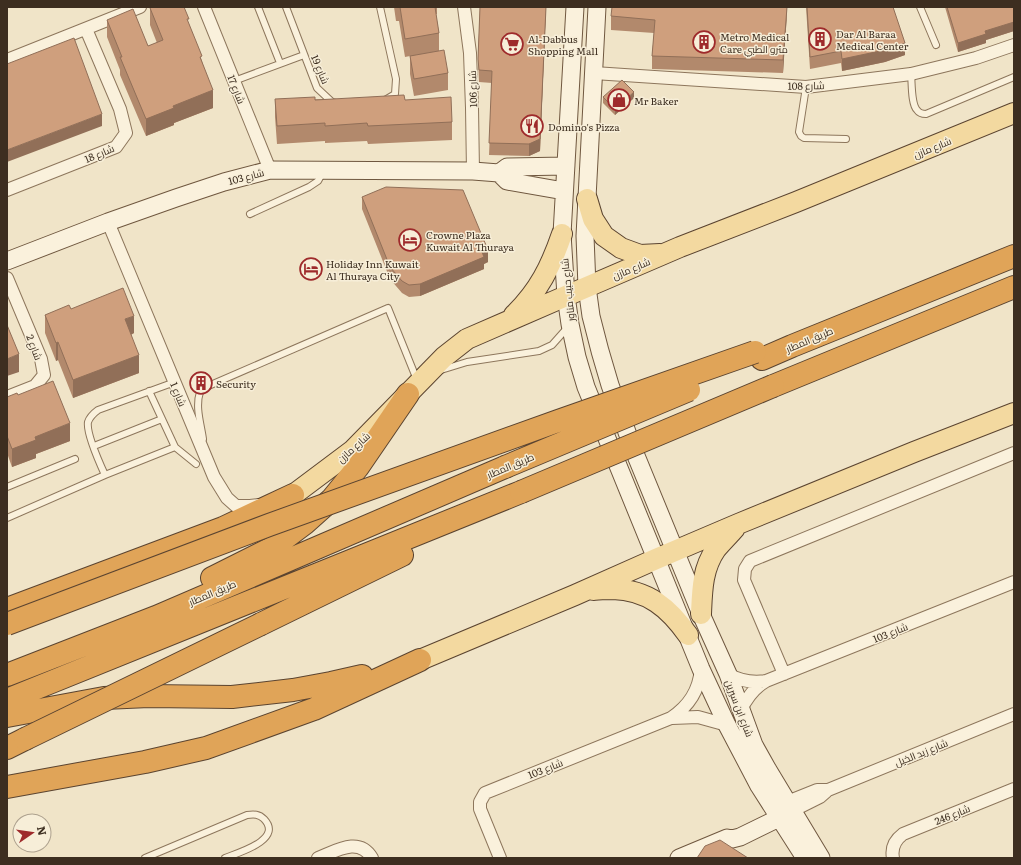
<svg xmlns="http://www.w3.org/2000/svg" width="1021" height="865" font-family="Literata,Cairo,serif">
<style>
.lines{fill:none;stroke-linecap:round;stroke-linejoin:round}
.lane-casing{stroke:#8d765c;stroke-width:8}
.street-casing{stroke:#8d765c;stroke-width:14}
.secondary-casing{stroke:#6f573f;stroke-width:19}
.primary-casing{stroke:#5b4430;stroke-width:22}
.highway-casing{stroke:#5b4430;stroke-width:24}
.lane{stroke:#faf1dc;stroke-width:6}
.street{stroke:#faf1dc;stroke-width:12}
.secondary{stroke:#faf1dc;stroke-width:17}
.primary{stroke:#f3d9a0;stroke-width:20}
.highway{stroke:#e0a458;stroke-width:22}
.highway-bridge-casing{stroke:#5b4430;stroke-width:24;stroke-linecap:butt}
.highway-bridge{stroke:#e0a458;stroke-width:22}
.wall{fill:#b2896c}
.shaded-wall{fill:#916f58}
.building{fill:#cf9f7d;stroke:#916f58}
.labels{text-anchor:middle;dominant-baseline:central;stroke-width:3;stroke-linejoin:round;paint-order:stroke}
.poi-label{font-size:10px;fill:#3d2e20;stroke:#f7eed8;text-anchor:start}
.street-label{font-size:10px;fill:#3d2e20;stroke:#f7eed8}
</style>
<rect width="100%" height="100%" fill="#f0e4c8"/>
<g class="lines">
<!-- lane casing -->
<g class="lane-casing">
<path id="lane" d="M 258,7 L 280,63
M 286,7 L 317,88 L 332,102 L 336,103
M 380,7 L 396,79 L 395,94 L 385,100
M 920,7 L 936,45
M 911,74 C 912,83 911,104 917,110 C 919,113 923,114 926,114 L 1014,77
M 234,81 L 304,55
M 806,87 L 799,132 L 801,136 L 804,138 L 846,139
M 250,214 L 309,187 L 318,181 L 323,172
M 441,370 L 467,362 L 539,351 L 552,345 L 568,327
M 206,387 L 388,308 L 417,380
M 200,392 C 195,407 201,424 203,439
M 94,446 L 162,419
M 175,447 L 196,464
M 105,475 C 100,464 86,433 88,422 C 90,416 94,413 98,410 L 175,382
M 7,487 L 75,459
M 7,518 L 105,475 L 175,447 L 149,391
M 145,858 L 247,815 C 254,814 259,814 264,819 C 284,840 237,853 225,858"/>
</g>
<!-- street casing -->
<g class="street-casing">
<path id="street" d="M 204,7 L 270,170
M 464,7 L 470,53 L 472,108 L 473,171
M 7,60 L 140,7
M 594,73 L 806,87 L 911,74 L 976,58 L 1014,45
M 7,190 L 116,147 L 126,133 L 120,109 L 86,29
M 108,222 L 214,477 L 227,498 L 236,506 L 250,506 L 259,505
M 7,278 L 41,359 L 44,375 L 35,386 L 7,397
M 728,674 C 740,681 752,683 766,681
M 784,674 L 744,580 L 745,569 L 750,561 L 1014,453
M 741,710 C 747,697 754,688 766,681 L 1014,582
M 672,718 L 698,717 L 727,725
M 787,802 L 817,790 L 828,790
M 792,811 L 820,797 L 828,790 L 1014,714
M 318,858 C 336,851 359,836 372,858
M 500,858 L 480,809 L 480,802 L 485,793 L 671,718 C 689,706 699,691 701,669
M 893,858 C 891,848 895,840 903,834 L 1014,789"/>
</g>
<!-- secondary casing -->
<g class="secondary-casing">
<path id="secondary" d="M 575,7 L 562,234 L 566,296 L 570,324 L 577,357 L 586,387 L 701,669 L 727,725 L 759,786 L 805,858
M 597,7 L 585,236 L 587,287 L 591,316 L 600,351 L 610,385 L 632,446 L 701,614 L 728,674 L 754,745 L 768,770 L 821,858
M 499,173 L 507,181 L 564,191
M 7,261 L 108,222 L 176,198 L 224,182 L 270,170 L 473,171 L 499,173 L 507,167 L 566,166
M 679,858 L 727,838 L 732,839 L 740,837 L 789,813"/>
</g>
<!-- primary casing -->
<g class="primary-casing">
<path id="primary" d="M 587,199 L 593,219 L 604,236 L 621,248 L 640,255 L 660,254
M 514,315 C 539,291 551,266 562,234
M 293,495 L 353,450 L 444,357 L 467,339 L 566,296 L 680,247 L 796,202 L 1014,113
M 594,590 C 600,589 606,589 613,589 C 648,590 669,608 688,635
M 701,614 C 702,591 702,569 716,549 C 722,542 729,535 735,528
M 420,660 L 575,595 L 656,559 L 738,524 L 914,452 L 1014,413"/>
</g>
<!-- highway casing -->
<g class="highway-casing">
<path id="highway" d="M 762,359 L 792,346 L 1014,256
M 773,386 L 1014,287
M 212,578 L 272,548 L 304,524 L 332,499 L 358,467 L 408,394
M 7,609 L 223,528 L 293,495
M 261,624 L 402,555
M 7,675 L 156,617 L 505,467
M 7,700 L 521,492
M 7,716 L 104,698 L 149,696 L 232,697 L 293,690 L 331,683 L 362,676
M 7,748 L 25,739
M 7,787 L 145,762 L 206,748 L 314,709 L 420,660"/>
</g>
<!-- lane -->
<use href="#lane" class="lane"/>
<!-- street -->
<use href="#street" class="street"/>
<!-- secondary -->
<use href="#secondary" class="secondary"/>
<!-- primary -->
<use href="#primary" class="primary"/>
<!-- highway -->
<use href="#highway" class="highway"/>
<!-- highway-bridge casing -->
<g class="highway-bridge-casing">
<path id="highway-bridge" d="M 505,467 L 689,390
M 521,492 L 773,386
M 7,624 L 269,525 L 558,421 L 755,352
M 25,739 L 261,624"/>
</g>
<!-- highway-bridge -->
<use href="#highway-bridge" class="highway-bridge"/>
</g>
<!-- wall -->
<path class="wall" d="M 394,7 L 437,7 L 437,14 L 436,14 L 439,33 L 439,51 L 448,73 L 448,90 L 414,96 L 410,74 L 410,56 L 405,57 L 399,21 L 396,21 Z
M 480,7 L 546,7 L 540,151 L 529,156 L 489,155 L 492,83 L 479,82 L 478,59 Z
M 787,7 L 783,73 L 652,69 L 652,56 L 654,33 L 611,30 L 611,16 Z
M 806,7 L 893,7 L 905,55 L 885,62 L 842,71 L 841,63 L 810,69 Z
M 945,7 L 1014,7 L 1014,31 L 986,40 L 986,43 L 958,52 Z
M 150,8 L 189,24 L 202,61 L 213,108 L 174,123 L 174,125 L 146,136 L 120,75 L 120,70 L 107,37 L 107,20 L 148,46 L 157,43 L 150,25 Z
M 603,97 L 634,98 L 615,115 L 603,103 Z
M 275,99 L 405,100 L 452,122 L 452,140 L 368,144 L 367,141 L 325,143 L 325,141 L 277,144 L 275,117 Z
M 362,197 L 488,262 L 484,264 L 484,269 L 420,296 L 409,297 L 402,293 L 390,279 L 362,209 Z
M 71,309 L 134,333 L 131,335 L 139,373 L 73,398 L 58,360 L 56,361 L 45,333 L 45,315 Z
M 18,395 L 70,441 L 36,454 L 36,458 L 12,467 L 7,453 L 7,397 Z"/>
<!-- shaded-wall -->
<path class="shaded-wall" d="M 546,7 L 540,151 L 529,156 L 529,144 Z
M 787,7 L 787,14 L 783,73 L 783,60 Z
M 1014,22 L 1014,31 L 986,40 L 986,43 L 958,52 L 958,43 L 985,31 Z
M 905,43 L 905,55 L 885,62 L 842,71 L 842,59 Z
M 213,90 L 213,108 L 174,123 L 174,125 L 146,136 L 146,119 L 173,106 Z
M 634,92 L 634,98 L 615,115 L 615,109 Z
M 102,114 L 102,126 L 7,162 L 7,150 Z
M 488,250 L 488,262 L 484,264 L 484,269 L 420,296 L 420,284 Z
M 134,316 L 134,333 L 125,337 L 125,319 Z
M 58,342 L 58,360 L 56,361 L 56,343 Z
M 19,354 L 19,372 L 7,376 L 7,359 Z
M 139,355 L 139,373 L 73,398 L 73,380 Z
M 70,423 L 70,441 L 36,454 L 36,458 L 12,467 L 12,449 L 35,437 Z"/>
<!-- building -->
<path class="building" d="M 152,7 L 184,7 L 189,19 L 187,19 L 202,56 L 200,57 L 213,90 L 173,106 L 174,108 L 146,119 L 120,57 L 122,57 L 107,20 L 133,9 L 148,46 L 163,40 L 150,8 Z
M 400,7 L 435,7 L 439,33 L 405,39 Z
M 480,7 L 546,7 L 540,139 L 529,144 L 489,143 L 492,71 L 479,70 L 478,59 Z
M 612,7 L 787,7 L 783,60 L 652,56 L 655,20 L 611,16 Z
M 807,7 L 893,7 L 905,43 L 885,50 L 842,59 L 841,51 L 810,57 Z
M 947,7 L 1014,7 L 1014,22 L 985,31 L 986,34 L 958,43 Z
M 74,38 L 102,114 L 7,150 L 7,64 Z
M 444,50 L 448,73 L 414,79 L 410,56 Z
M 622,80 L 634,92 L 615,109 L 603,97 Z
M 404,95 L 405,100 L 451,97 L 452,122 L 368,126 L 367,123 L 325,126 L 325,123 L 277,126 L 275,99 L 315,97 L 315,100 Z
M 386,187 L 463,190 L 488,250 L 482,252 L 484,257 L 420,284 L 409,285 L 402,281 L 390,267 L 362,197 Z
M 123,288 L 134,316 L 125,319 L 139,355 L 73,380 L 58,342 L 56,343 L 45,315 L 69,305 L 71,309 Z
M 7,325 L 19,354 L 7,359 Z
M 53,381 L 70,423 L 35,437 L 36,440 L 12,449 L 7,436 L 7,397 L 17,393 L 18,395 Z
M 720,840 L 748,858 L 697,858 L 705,846 Z"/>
<!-- icons -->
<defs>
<g id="building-ring" transform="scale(1.15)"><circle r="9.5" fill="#f7eed8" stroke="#9e2a2b" stroke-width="1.5"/><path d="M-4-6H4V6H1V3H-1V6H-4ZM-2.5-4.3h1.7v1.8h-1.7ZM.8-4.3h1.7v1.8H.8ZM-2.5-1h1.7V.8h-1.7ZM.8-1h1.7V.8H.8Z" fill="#9e2a2b"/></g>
<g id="supermarket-ring" transform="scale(1.15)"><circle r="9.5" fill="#f7eed8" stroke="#9e2a2b" stroke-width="1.5"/><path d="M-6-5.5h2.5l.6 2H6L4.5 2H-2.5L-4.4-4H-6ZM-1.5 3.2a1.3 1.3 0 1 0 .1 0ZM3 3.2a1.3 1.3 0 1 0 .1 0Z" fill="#9e2a2b"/></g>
<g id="shop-ring" transform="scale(1.15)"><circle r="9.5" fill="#f7eed8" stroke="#9e2a2b" stroke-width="1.5"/><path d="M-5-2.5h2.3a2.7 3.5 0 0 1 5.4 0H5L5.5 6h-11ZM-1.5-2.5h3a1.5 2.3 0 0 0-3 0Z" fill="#9e2a2b"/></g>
<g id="restaurant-ring" transform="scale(1.15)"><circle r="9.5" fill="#f7eed8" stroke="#9e2a2b" stroke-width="1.5"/><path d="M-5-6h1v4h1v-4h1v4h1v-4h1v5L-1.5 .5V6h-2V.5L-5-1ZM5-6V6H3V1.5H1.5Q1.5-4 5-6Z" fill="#9e2a2b"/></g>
<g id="hotel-ring" transform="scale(1.15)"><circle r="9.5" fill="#f7eed8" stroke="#9e2a2b" stroke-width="1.5"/><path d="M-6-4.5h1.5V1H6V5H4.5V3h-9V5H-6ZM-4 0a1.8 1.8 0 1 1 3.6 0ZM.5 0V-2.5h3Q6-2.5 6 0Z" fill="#9e2a2b"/></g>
</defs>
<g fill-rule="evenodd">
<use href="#building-ring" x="820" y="39"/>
<use href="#building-ring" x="704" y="42"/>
<use href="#supermarket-ring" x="512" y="44"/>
<use href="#shop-ring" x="619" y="100"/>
<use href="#restaurant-ring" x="532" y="126"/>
<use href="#hotel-ring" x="410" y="240"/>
<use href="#hotel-ring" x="311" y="269"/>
<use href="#building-ring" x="201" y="383"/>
</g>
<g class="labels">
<!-- poi labels -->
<g class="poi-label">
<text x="836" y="33">Dar Al Baraa<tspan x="836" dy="12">Medical Center</tspan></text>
<text x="720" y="36">Metro Medical<tspan x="720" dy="12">Care مترو الطبي</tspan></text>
<text x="528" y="38">Al-Dabbus<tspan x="528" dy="12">Shopping Mall</tspan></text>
<text x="634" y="100">Mr Baker</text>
<text x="548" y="126">Domino's Pizza</text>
<text x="426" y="234">Crowne Plaza<tspan x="426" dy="12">Kuwait Al Thuraya</tspan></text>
<text x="326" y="263">Holiday Inn Kuwait<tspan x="326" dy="12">Al Thuraya City</tspan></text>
<text x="216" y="383">Security</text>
</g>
<!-- street labels -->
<g class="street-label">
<text transform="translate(321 69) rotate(67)">شارع 19</text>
<text transform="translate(806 85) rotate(-1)">شارع 108</text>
<text transform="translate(237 89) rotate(68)">شارع 17</text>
<text transform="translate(472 89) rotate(-92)">شارع 106</text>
<text transform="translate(932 147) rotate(-22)">شارع مازن</text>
<text transform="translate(99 153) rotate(-23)">شارع 18</text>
<text transform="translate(246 176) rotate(-15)">شارع 103</text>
<text transform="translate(631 268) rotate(-23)">شارع مازن</text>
<text transform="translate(567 290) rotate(-96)">شارع حبيب مناور</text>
<text transform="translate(809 339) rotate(-23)">طريق المطار</text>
<text transform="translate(35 347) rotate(69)">شارع 2</text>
<text transform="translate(179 394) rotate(67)">شارع 1</text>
<text transform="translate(353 447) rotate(-42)">شارع مازن</text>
<text transform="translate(510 465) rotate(-23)">طريق المطار</text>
<text transform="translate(212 592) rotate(-23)">طريق المطار</text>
<text transform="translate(890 632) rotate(-22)">شارع 103</text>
<text transform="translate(740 708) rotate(69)">شارع ابن سيرين</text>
<text transform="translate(921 752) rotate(-22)">شارع زيد الخيل</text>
<text transform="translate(545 768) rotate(-22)">شارع 103</text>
<text transform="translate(952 814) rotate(-22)">شارع 246</text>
</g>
</g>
<!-- border -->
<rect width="1021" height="865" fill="none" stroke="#3d2e20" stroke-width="16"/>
<!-- north arrow -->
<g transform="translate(32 833) rotate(77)"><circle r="19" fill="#f7eed8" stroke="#ada18e"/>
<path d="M0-3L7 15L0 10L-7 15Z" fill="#9e2a2b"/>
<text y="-6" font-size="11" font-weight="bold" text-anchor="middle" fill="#3d2e20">N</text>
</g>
</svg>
